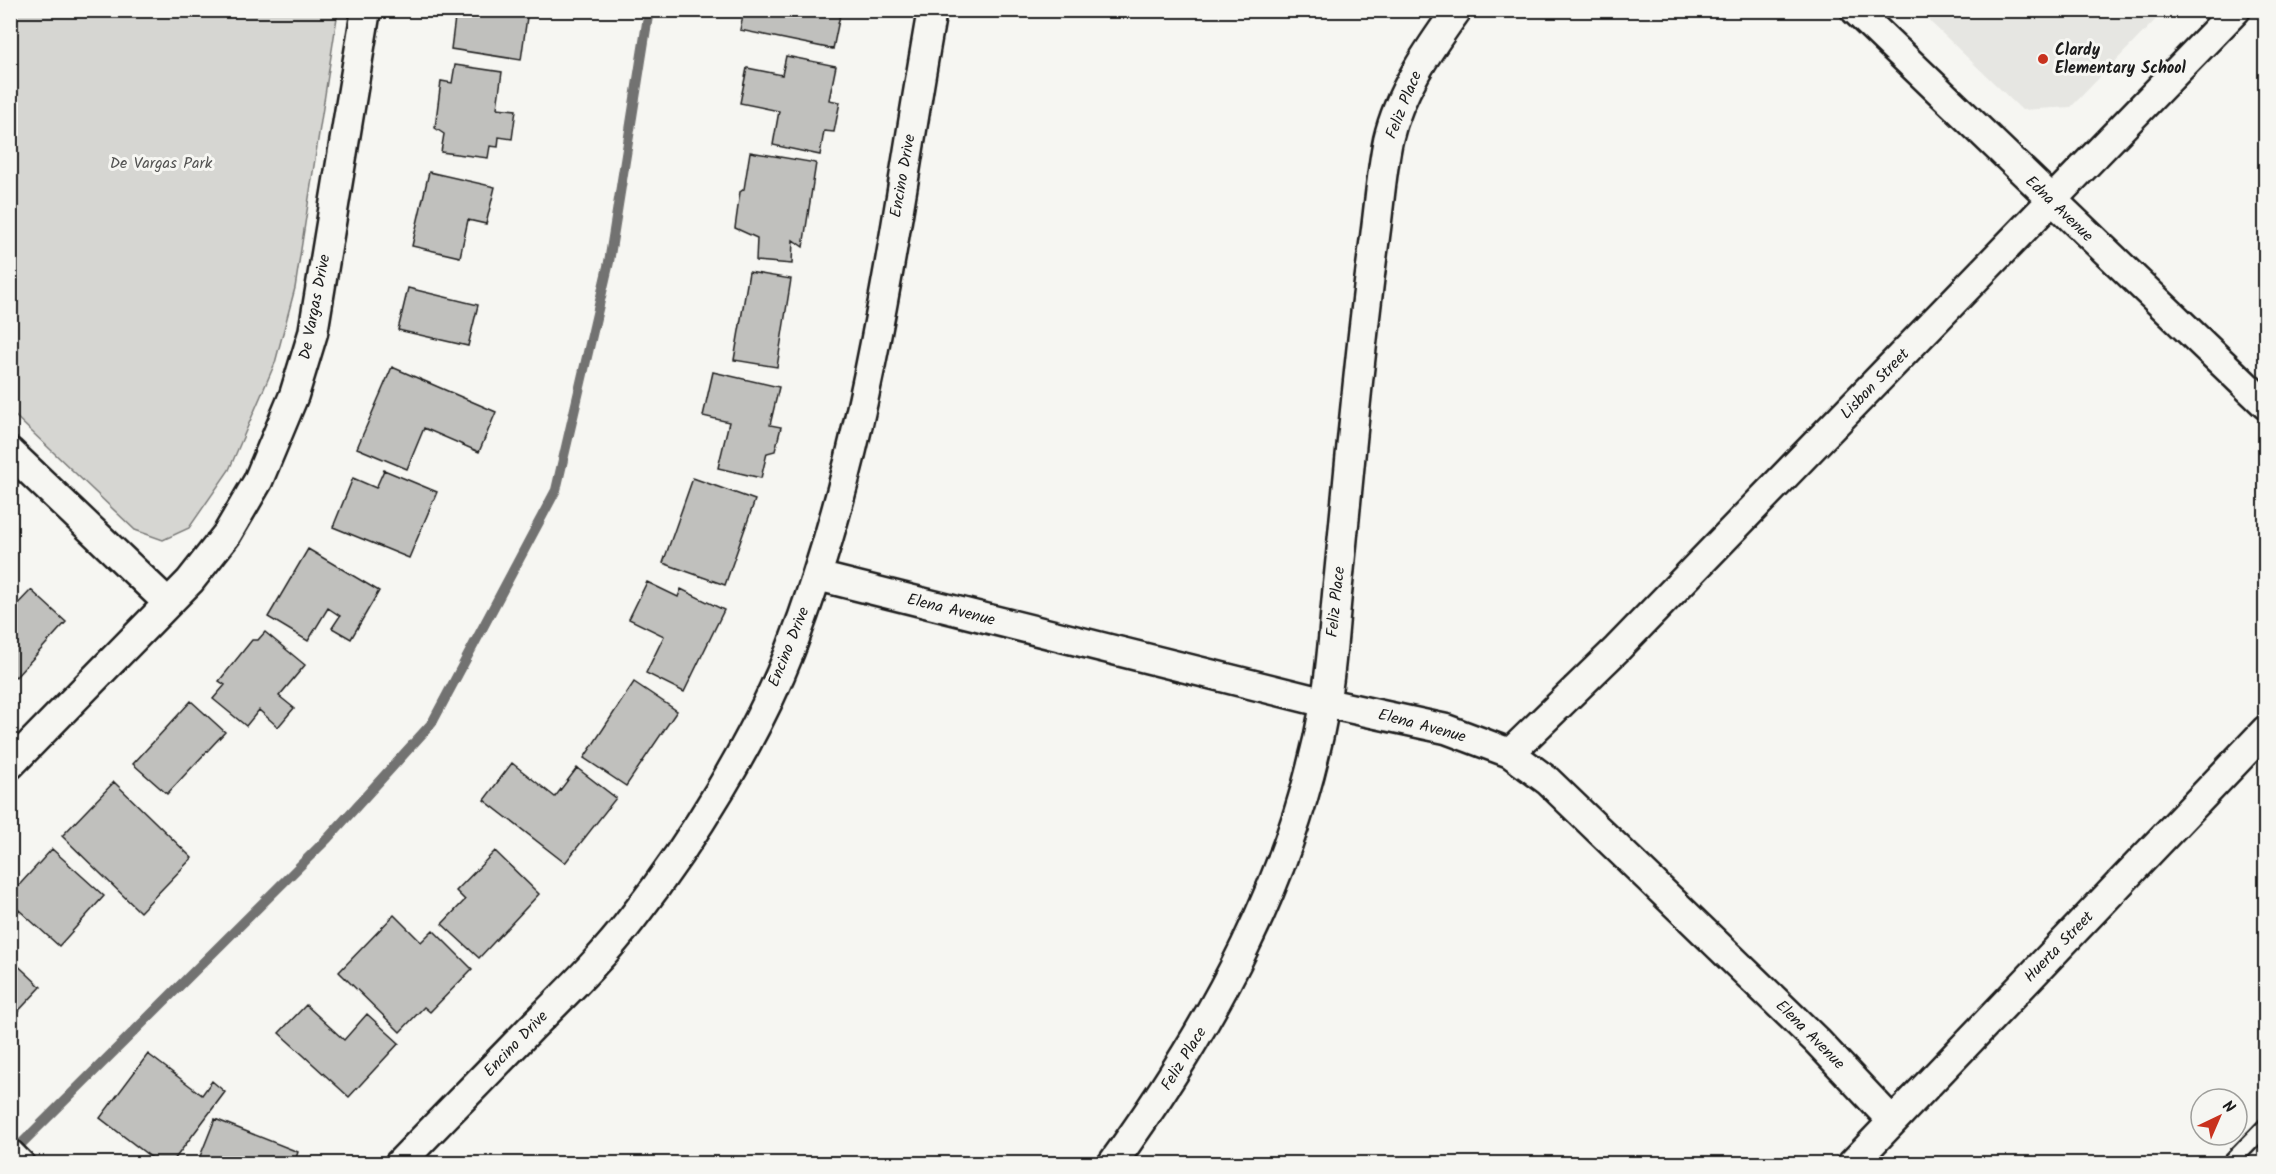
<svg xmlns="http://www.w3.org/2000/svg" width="2276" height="1174" font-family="Kalam,sans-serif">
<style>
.built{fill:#e6e6e2}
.green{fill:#d6d6d2;stroke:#797977;stroke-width:1.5}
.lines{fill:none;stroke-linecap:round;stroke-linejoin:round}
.stream{stroke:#727271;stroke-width:10}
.building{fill:#c0c0bd;stroke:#1c1c1c;stroke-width:1.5}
.service-casing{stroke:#1c1c1c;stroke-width:20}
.minor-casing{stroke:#1c1c1c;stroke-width:33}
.service{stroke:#f6f6f2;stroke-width:15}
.minor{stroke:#f6f6f2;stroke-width:28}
.poi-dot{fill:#c8321e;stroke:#f6f6f2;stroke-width:2}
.labels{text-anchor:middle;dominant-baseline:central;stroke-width:6;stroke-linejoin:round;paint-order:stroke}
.poi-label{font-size:16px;font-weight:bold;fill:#1c1c1c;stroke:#f6f6f2;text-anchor:start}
.street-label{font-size:16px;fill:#1c1c1c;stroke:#f6f6f2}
.park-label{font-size:16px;fill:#545453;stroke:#f6f6f2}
</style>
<rect width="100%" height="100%" fill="#f6f6f2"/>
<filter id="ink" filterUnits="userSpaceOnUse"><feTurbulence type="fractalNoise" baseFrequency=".0167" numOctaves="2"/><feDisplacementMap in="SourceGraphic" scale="12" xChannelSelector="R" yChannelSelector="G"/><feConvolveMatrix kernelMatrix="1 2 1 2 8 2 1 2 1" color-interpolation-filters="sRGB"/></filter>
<g filter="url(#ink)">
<!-- built -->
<path class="built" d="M 1919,11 L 2164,11 L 2071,107 L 2022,110 Z"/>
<!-- green -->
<path class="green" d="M 13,11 L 338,11 L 295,288 L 275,363 L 229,470 L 189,528 L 163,540 L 135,530 L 11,412 L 10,13 Z"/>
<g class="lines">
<!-- stream -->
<path class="stream" d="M 11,1154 L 328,838 L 432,723 L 556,490 L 609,262 L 649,10"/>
</g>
<!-- building -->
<path class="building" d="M 456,10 L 528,10 L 521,60 L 451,49 Z
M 744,10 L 841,10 L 833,49 L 740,30 Z
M 786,56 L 836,66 L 829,100 L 840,102 L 834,132 L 824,131 L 820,155 L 773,145 L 779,111 L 740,103 L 747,68 L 782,75 Z
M 455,65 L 502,72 L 497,108 L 516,110 L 512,139 L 499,137 L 498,147 L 490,146 L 488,158 L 441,152 L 444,134 L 435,128 L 441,81 L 452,83 Z
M 750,152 L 816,163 L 803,247 L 793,240 L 792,264 L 756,261 L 757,238 L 735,228 L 740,192 L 744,189 Z
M 429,172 L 495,187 L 486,224 L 468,220 L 460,257 L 412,246 Z
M 749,272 L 791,279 L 777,367 L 734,360 Z
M 408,288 L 478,305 L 468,346 L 398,330 Z
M 392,367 L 496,412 L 479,452 L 424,428 L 407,469 L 357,448 Z
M 713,372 L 779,387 L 770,425 L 781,427 L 775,451 L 767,453 L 761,478 L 718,468 L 729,422 L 703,416 Z
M 384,470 L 437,492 L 409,558 L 333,527 L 353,478 L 376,488 Z
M 693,478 L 755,500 L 725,585 L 663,563 Z
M 308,549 L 379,591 L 351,639 L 332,628 L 340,616 L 328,608 L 308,641 L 268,617 Z
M 647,582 L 678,597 L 681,589 L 724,610 L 684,692 L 646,673 L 664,636 L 629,619 Z
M 31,590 L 66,622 L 16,677 L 10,672 L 10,612 Z
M 265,632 L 305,665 L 279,696 L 294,708 L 278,727 L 259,710 L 246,726 L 213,699 L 225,685 L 219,681 L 252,640 L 258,640 Z
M 634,682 L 677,711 L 626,786 L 584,758 Z
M 191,701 L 225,732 L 167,794 L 133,764 Z
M 512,763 L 555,797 L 577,768 L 616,798 L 565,863 L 484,800 Z
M 114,782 L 192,858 L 140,912 L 62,836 Z
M 52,849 L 104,896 L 59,946 L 10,902 L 10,895 Z
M 495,851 L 539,894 L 479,958 L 442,924 L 465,900 L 456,891 Z
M 394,915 L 421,942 L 433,930 L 472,969 L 430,1012 L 424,1007 L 400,1032 L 339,972 Z
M 10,958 L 41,987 L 10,1020 Z
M 306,1005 L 344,1040 L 367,1014 L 399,1043 L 349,1097 L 279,1033 Z
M 148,1054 L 202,1095 L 212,1081 L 225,1092 L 171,1164 L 160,1164 L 100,1118 Z
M 215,1119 L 298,1152 L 294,1164 L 197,1164 Z"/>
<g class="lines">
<!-- service casing -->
<g class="service-casing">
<path id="service" d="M 2229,1164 L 2266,1126"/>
</g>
<!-- minor casing -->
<g class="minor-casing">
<path id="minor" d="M 1855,10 L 2266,405
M 10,452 L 168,603
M 817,576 L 1326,703 L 1446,729 L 1510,753 L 1548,781 L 1817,1041 L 1892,1121
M 1510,753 L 1617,649 L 2236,10
M 10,765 L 190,581 L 227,534 L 258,481 L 294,395 L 313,333 L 366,10
M 10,1154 L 20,1164
M 399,1164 C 443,1118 488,1073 532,1027 C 568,991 604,956 634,916 C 692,842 756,738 790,651 C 870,446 894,225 932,10
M 1112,1164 C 1212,1026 1296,873 1325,704 C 1333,661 1334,618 1339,575 C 1350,465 1359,354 1374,244 C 1379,210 1381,174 1388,140 C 1399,92 1429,49 1457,10
M 1852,1164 L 2266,730"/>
</g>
<!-- service -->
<use href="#service" class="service"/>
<!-- minor -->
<use href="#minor" class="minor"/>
</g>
</g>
<!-- markers -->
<circle class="poi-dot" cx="2043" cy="59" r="6"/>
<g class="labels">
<!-- poi labels -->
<g class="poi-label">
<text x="2055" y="50">Clardy<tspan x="2055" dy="18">Elementary School</tspan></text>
</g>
<!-- street labels -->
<g class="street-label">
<text transform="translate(1404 105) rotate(-68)">Feliz Place</text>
<text transform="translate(903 176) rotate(-80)">Encino Drive</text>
<text transform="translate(2059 209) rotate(44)">Edna Avenue</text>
<text transform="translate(315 307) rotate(-79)">De Vargas Drive</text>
<text transform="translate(1875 384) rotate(-46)">Lisbon Street</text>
<text transform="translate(1336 602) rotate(-84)">Feliz Place</text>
<text transform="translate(951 610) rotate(14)">Elena Avenue</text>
<text transform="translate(789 647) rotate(-68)">Encino Drive</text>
<text transform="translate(1422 726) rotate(15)">Elena Avenue</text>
<text transform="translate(2059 947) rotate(-46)">Huerta Street</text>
<text transform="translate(1810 1035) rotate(45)">Elena Avenue</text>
<text transform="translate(516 1044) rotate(-46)">Encino Drive</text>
<text transform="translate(1184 1059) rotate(-58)">Feliz Place</text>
</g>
<!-- park labels -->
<g class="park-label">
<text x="161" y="163">De Vargas Park</text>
</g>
</g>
<!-- margin -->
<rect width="2276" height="1174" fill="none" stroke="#f6f6f2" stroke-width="36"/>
<rect x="18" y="18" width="2240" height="1138" fill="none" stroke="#1c1c1c" stroke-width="2" filter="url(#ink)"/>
<!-- north arrow -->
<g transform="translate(2219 1117) rotate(44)"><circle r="28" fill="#f6f6f2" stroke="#9f9f9c" stroke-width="1.5"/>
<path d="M0-4.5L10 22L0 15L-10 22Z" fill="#c8321e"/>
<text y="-9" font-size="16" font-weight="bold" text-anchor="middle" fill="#1c1c1c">N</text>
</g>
</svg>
